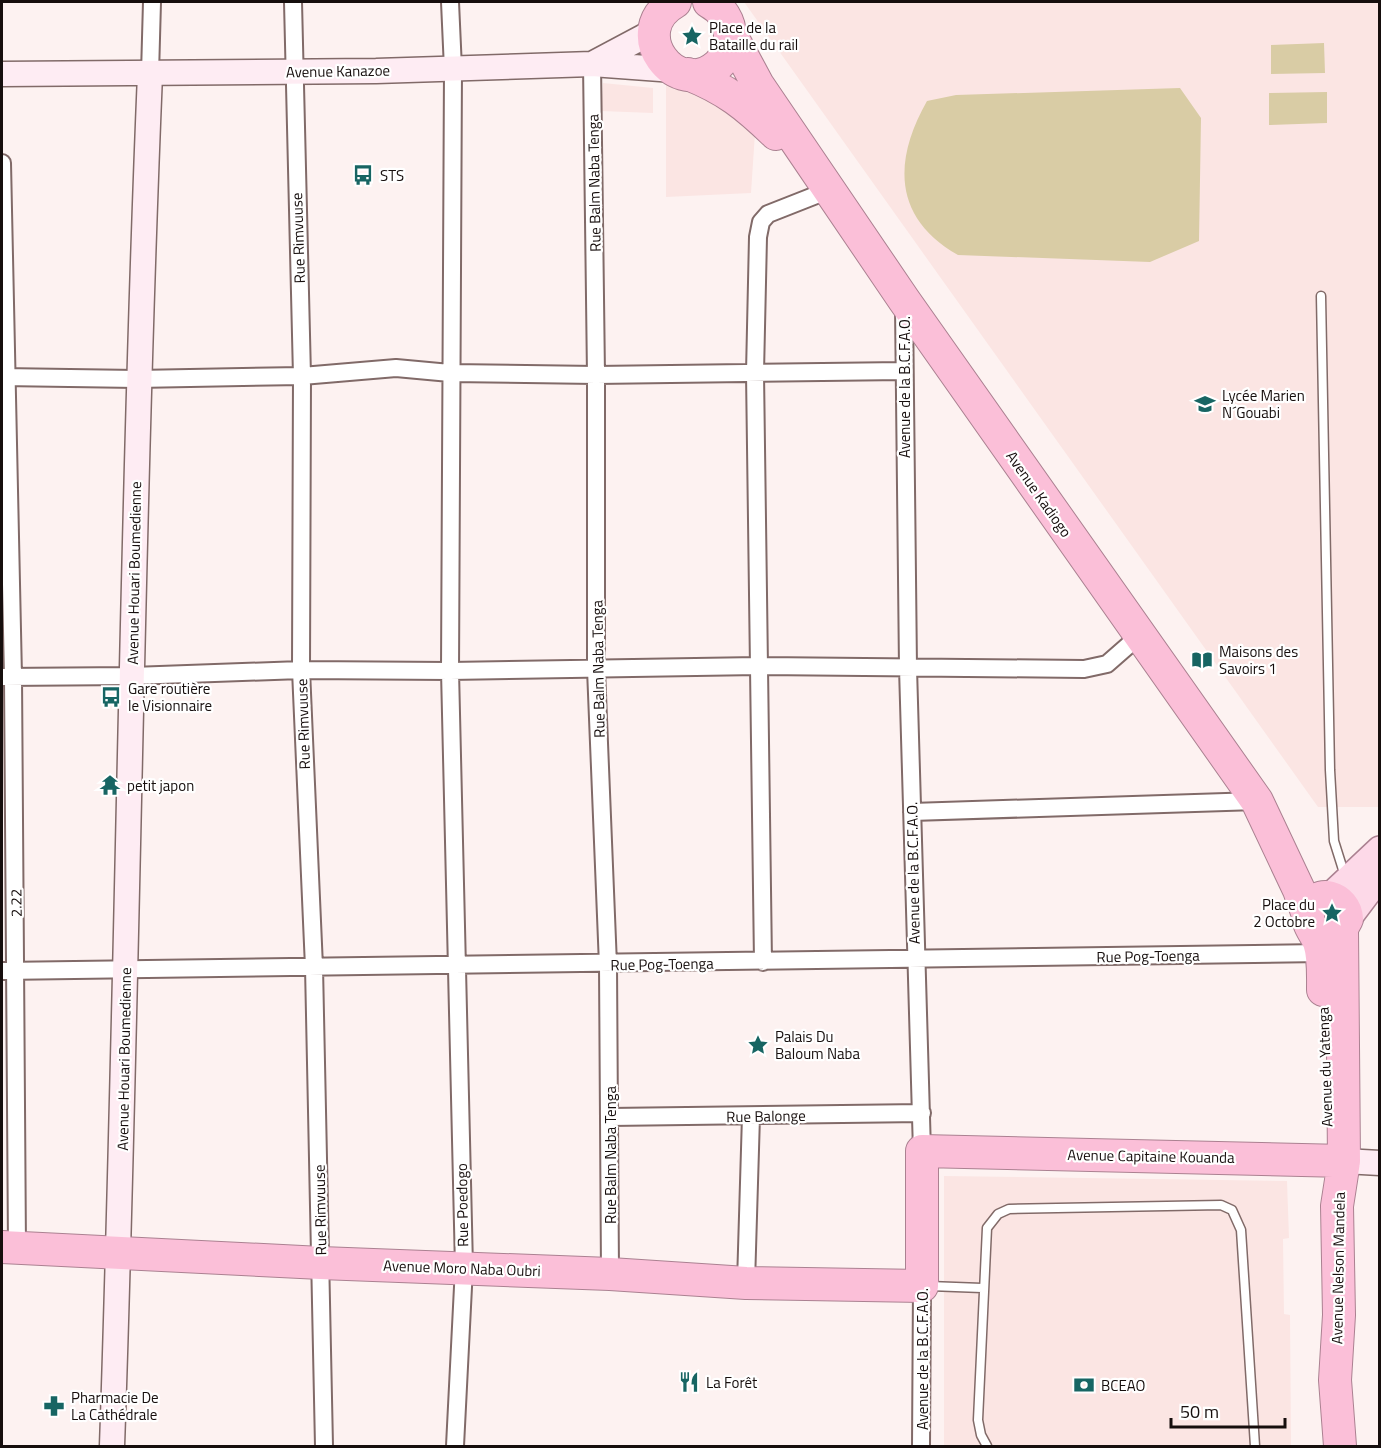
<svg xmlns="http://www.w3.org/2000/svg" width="1381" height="1448" font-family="'Titillium Web',sans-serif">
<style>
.built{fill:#fbe5e3}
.green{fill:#d9cca5}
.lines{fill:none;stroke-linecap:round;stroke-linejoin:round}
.lane-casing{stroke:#816a68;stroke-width:11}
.street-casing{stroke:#816a68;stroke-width:20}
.secondary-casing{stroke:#816a68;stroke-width:27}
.primary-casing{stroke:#ab8191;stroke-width:30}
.highway-casing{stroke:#ab8191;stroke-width:34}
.lane{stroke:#fff;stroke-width:8}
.street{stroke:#fff;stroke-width:16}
.secondary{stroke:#feecf3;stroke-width:24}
.primary{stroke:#fdd9e8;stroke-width:27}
.highway{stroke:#fbbfd8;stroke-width:32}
.labels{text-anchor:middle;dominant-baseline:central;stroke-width:4.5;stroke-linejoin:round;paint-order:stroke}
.poi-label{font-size:15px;fill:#160e0d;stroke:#fff;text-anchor:start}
.street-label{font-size:15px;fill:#160e0d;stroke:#fff}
</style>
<rect width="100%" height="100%" fill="#fdf2f1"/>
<!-- built -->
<path class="built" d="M 744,2 L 1379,2 L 1379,807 L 1318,807 Z
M 666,82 L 717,100 L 755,133 L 751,193 L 666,197 Z
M 603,83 L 653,88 L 653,113 L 601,111 Z
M 944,1176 L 1287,1181 L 1289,1238 L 1283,1239 L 1284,1314 L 1290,1315 L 1291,1446 L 944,1446 Z"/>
<!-- green -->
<path class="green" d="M 1324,43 L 1325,73 L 1271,74 L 1271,45 Z
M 1180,88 L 1201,118 L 1199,241 L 1150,262 L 958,255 C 893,218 893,161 927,101 L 956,95 Z
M 1327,92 L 1327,123 L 1269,125 L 1269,93 Z"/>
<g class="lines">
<!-- lane casing -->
<g class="lane-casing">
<path id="lane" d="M 1321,296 L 1330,770 L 1334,841 L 1345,876
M 929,1286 L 982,1288
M 987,1446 L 981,1435 L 978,1420 L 987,1228 L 998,1214 L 1009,1209 L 1221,1205 L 1232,1210 L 1241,1230 L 1255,1446"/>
</g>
<!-- street casing -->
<g class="street-casing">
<path id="street" d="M 293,2 L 302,376 L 301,670 L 314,967 L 324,1446
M 450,2 L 453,69 L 450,671 L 464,1267 L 455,1446
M 592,64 L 596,375 L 596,669 L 608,965 L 610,1274
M 150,74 L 152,2
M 2,163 L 13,677 L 17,1247
M 904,306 L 908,668 L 922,1151
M 2,377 L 137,379 L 302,376 L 396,368 L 450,373 L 596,375 L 903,371
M 2,677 L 132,676 L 301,670 L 450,671 L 758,666 L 1084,669 L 1107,664 L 1139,636
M 912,812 L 1257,801
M 763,962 L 755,373 L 758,237 L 761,222 L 768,214 L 829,190
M 2,971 L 1322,953
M 610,1117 L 922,1113
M 746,1283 L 751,1116
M 921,1446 L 922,1286"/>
</g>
<!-- secondary casing -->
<g class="secondary-casing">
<path id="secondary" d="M 592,64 L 654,31
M 2,74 L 376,71 L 592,64 L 674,70
M 1344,1161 L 1380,1163
M 112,1446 C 128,989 131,531 150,74"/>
</g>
<!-- primary casing -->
<g class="primary-casing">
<path id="primary" d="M 1330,897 L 1380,850
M 1347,919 L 1380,875"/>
</g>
<!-- highway casing -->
<g class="highway-casing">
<path id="highway" d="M 675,2 C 624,31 676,102 718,65 C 726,57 731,47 730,36 C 730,21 722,9 709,2
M 730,33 L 758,85 L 904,300 L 1257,801 L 1299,890 L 1308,915
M 688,74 C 726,89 746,105 776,134
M 1313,930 L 1325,936 L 1340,932 L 1347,919 C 1346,897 1316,887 1309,911 C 1305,923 1315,932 1319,942 C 1324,957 1323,974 1323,990
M 2,1247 L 321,1263 L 610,1274 L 746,1283 L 922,1286 L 922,1151 L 1344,1161
M 1340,1446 L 1335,1380 L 1339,1315 L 1337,1206 L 1344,1161 L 1342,930"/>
</g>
<!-- lane -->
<use href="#lane" class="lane"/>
<!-- street -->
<use href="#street" class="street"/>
<!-- secondary -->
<use href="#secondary" class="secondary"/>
<!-- primary -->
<use href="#primary" class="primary"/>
<!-- highway -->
<use href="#highway" class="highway"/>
</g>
<!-- icons -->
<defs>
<g id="sight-bare" transform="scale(1.62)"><path d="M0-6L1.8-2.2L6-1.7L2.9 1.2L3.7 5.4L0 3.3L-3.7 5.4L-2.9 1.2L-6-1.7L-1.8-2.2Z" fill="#176563" stroke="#fff" stroke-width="2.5" paint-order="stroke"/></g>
<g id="bus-bare" transform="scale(1.62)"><path d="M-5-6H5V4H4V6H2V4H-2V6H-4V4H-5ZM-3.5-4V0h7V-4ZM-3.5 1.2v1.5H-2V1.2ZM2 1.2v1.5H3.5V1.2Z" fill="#176563" stroke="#fff" stroke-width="2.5" paint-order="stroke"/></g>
<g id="school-bare" transform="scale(1.62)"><path d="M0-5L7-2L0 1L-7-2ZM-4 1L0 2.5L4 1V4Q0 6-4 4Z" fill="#176563" stroke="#fff" stroke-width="2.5" paint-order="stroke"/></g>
<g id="library-bare" transform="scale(1.62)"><path d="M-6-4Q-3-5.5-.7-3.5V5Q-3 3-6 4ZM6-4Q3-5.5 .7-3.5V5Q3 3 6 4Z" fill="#176563" stroke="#fff" stroke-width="2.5" paint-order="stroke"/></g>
<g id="temple-bare" transform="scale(1.62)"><path d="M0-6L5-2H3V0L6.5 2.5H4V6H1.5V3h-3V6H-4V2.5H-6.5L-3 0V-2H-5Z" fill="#176563" stroke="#fff" stroke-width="2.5" paint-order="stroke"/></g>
<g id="restaurant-bare" transform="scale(1.62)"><path d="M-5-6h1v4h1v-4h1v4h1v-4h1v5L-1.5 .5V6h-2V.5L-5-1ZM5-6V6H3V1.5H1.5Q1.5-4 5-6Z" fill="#176563" stroke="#fff" stroke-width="2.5" paint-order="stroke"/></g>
<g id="bank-bare" transform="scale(1.62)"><path d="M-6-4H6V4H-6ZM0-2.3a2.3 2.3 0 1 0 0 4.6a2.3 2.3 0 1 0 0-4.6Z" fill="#176563" stroke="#fff" stroke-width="2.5" paint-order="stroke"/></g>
<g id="pharmacy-bare" transform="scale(1.62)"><path d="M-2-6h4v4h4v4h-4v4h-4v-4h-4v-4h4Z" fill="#176563" stroke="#fff" stroke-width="2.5" paint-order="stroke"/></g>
</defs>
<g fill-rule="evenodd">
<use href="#sight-bare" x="692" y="36"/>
<use href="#bus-bare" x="363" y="175"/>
<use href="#school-bare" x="1205" y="404"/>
<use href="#library-bare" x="1202" y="660"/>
<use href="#bus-bare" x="111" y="697"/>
<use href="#temple-bare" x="110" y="785"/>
<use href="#sight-bare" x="1332" y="913"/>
<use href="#sight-bare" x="758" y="1045"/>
<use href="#restaurant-bare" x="689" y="1382"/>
<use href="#bank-bare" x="1084" y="1385"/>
<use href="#pharmacy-bare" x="54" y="1406"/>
</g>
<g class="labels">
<!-- poi labels -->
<g class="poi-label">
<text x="709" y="27">Place de la<tspan x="709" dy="17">Bataille du rail</tspan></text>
<text x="380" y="175">STS</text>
<text x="1222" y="395">Lycée Marien<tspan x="1222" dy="17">N´Gouabi</tspan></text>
<text x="1219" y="651">Maisons des<tspan x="1219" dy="17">Savoirs 1</tspan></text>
<text x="128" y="688">Gare routière<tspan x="128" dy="17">le Visionnaire</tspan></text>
<text x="127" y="785">petit japon</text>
<text x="1315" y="904" text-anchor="end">Place du<tspan x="1315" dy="17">2 Octobre</tspan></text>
<text x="775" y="1036">Palais Du<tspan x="775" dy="17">Baloum Naba</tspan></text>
<text x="706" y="1382">La Forêt</text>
<text x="1101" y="1385">BCEAO</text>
<text x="71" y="1397">Pharmacie De<tspan x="71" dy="17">La Cathédrale</tspan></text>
</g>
<!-- street labels -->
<g class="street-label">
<text transform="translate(338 71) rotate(-1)">Avenue Kanazoe</text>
<text transform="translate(594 183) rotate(-91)">Rue Balm Naba Tenga</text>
<text transform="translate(298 238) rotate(-92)">Rue Rimvuuse</text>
<text transform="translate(904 387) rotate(-90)">Avenue de la B.C.F.A.O.</text>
<text transform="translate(1039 494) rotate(55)">Avenue Kadiogo</text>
<text transform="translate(134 573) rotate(-89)">Avenue Houari Boumedienne</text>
<text transform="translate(598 669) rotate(-91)">Rue Balm Naba Tenga</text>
<text transform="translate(303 724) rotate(-92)">Rue Rimvuuse</text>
<text transform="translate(913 873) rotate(-91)">Avenue de la B.C.F.A.O.</text>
<text transform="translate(16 903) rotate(-91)">2.22</text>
<text transform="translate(1148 956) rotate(-1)">Rue Pog-Toenga</text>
<text transform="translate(662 964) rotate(-1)">Rue Pog-Toenga</text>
<text transform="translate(124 1059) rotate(-89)">Avenue Houari Boumedienne</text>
<text transform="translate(1325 1067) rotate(-92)">Avenue du Yatenga</text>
<text transform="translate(766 1116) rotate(-1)">Rue Balonge</text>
<text transform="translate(610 1155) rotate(-90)">Rue Balm Naba Tenga</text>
<text transform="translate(1151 1156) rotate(1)">Avenue Capitaine Kouanda</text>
<text transform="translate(462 1205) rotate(-91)">Rue Poedogo</text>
<text transform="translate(320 1210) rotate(-91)">Rue Rimvuuse</text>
<text transform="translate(462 1268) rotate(2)">Avenue Moro Naba Oubri</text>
<text transform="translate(1338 1268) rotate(-89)">Avenue Nelson Mandela</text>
<text transform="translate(922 1359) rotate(-90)">Avenue de la B.C.F.A.O.</text>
</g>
</g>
<!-- border -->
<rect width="1381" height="1448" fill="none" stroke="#160e0d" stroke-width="6"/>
<!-- scale -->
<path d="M1171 1418v9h114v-9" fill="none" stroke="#160e0d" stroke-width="3"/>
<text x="1180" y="1418" font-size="18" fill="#160e0d" stroke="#ffffff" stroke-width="4.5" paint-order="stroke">50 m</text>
</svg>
